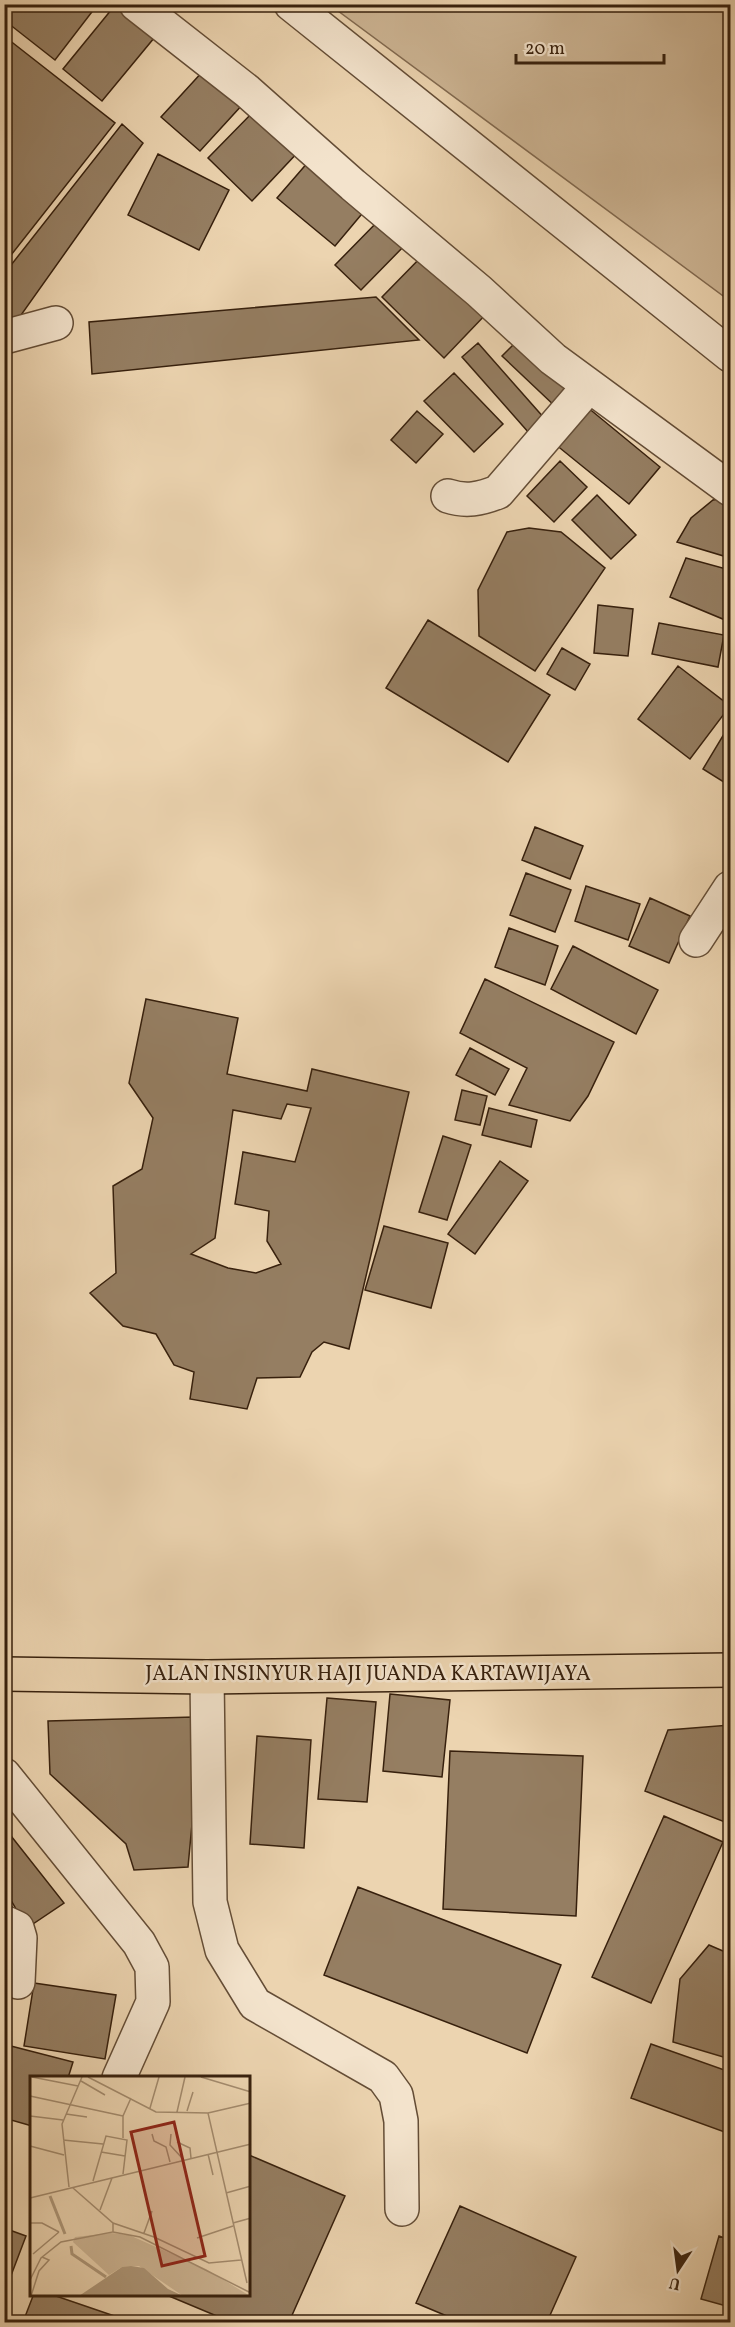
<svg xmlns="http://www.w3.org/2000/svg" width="735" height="2327" font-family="Vollkorn,serif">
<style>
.green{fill:#cdb594;stroke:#826a50;stroke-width:1.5}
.building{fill:#957e62;stroke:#37200d;stroke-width:1.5;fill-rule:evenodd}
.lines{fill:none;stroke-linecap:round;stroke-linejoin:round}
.minor-casing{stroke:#644d36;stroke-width:36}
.major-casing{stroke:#37200d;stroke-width:36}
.minor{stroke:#f3e3cc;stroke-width:33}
.major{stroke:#ecd4b0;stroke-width:33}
.labels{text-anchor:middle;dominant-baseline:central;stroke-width:5;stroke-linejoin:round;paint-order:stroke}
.street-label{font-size:21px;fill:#37200d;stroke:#f3e3cc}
.inset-river{fill:none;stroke:#ae9779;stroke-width:3}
.inset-road{fill:none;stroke:#a48c6f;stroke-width:1.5}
.view{fill:#8f2418;fill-opacity:0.15;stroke:#8f2418;stroke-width:3}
.inset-edge{fill:none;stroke:#37200d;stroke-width:3}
</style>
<rect width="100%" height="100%" fill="#ecd4b0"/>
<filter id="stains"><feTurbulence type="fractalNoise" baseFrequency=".00333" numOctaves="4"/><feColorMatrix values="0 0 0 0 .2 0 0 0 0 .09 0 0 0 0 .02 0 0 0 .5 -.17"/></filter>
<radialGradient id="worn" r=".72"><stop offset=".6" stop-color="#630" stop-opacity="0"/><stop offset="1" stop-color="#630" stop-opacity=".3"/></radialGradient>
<!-- green -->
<path class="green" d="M 330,5 L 730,5 L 730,301 Z"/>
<!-- building -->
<path class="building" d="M 4,4 L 98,4 L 55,60 L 4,20 Z
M 116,4 L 125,4 L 159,32 L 102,101 L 63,69 Z
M 4,36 L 115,123 L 4,264 Z
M 204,70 L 243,104 L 200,151 L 161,117 Z
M 257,108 L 300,150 L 252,201 L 208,158 Z
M 122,124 L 143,143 L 14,325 L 4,317 L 4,274 Z
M 158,154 L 229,190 L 199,250 L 128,215 Z
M 309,161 L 366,209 L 335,246 L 277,198 Z
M 382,217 L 408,242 L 361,290 L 335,265 Z
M 427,251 L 488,312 L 444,358 L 382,297 Z
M 376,297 L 419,340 L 92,374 L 89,322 Z
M 523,335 L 579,387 L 558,409 L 502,356 Z
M 478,343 L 545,419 L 529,433 L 462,357 Z
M 454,373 L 503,424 L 474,452 L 424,401 Z
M 581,402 L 660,467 L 629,504 L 550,440 Z
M 417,411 L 443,434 L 416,463 L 391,440 Z
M 560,461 L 587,487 L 554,522 L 527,496 Z
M 597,495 L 636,535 L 611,559 L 572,520 Z
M 730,497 L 730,552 L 727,557 L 677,542 L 691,518 L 713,500 Z
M 529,528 L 561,532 L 605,568 L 535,671 L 479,636 L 478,590 L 507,532 Z
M 686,558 L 730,570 L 730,622 L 670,597 Z
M 598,605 L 633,609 L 628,656 L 594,653 Z
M 428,620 L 550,695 L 508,762 L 386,688 Z
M 659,623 L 724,635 L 718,667 L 652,654 Z
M 562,648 L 590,664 L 575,690 L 547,674 Z
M 678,666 L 730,706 L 690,759 L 638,719 Z
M 730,724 L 730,786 L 703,769 Z
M 535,827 L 583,846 L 570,879 L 522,860 Z
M 526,873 L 571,890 L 555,932 L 510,915 Z
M 586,886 L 640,904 L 628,940 L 575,921 Z
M 650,898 L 690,916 L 669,963 L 629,946 Z
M 509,928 L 558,946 L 545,985 L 495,967 Z
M 573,946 L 658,990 L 636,1034 L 551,989 Z
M 485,979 L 614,1042 L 588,1096 L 570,1121 L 509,1105 L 527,1068 L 460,1033 Z
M 146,999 L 238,1018 L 227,1074 L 307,1091 L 312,1069 L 409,1092 L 349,1349 L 324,1342 L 312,1352 L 300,1377 L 257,1378 L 247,1409 L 190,1399 L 194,1372 L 174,1365 L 156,1334 L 123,1326 L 90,1293 L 116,1273 L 113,1186 L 142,1169 L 153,1118 L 129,1083 ZM 287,1104 L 311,1108 L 295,1162 L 243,1152 L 235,1204 L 269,1211 L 267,1241 L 281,1264 L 256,1273 L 228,1268 L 191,1254 L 215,1238 L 233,1110 L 281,1119 Z
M 470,1048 L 509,1069 L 495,1095 L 456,1075 Z
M 462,1090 L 487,1096 L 480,1125 L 455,1120 Z
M 489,1108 L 537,1120 L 531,1147 L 482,1135 Z
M 443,1136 L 471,1145 L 447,1220 L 419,1212 Z
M 500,1161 L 528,1181 L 475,1254 L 448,1234 Z
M 384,1226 L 448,1243 L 431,1308 L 365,1290 Z
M 390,1694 L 450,1700 L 442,1777 L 383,1771 Z
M 327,1698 L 376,1702 L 367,1802 L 318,1799 Z
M 194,1717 L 197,1770 L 188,1867 L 134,1870 L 126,1844 L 50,1774 L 48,1721 Z
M 730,1725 L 730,1824 L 645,1791 L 668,1730 Z
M 257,1736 L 311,1740 L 304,1848 L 250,1844 Z
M 450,1751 L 583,1756 L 576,1916 L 443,1909 Z
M 664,1816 L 723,1842 L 651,2003 L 592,1977 Z
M 4,1827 L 64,1903 L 27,1928 L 4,1888 Z
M 358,1887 L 561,1965 L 527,2053 L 324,1975 Z
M 709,1945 L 730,1954 L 730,2059 L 673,2042 L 680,1979 Z
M 34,1983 L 116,1995 L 105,2059 L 24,2046 Z
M 651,2044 L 730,2072 L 730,2134 L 631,2098 Z
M 7,2045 L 73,2062 L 68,2078 L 32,2078 L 32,2126 L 4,2118 L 4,2055 Z
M 249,2155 L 345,2196 L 289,2322 L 231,2322 L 169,2296 L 249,2296 Z
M 460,2206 L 576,2257 L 547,2322 L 461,2322 L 416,2303 Z
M 4,2228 L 26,2236 L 4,2294 Z
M 719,2236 L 730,2240 L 730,2307 L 701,2299 Z
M 33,2296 L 56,2296 L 132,2322 L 23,2322 Z"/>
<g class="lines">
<!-- minor casing -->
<g class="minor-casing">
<path id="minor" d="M 136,4 L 247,91 L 353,185 L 479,291 L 553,359 L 730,489
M 291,4 L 730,355
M 4,337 L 56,323
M 448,496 C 466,502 480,499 498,492 L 589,386
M 696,940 L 730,888
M 207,1677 L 210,1902 L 222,1950 L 255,2004 L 383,2077 L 396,2095 L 401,2121 L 402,2209
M 4,1775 L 139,1943 L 152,1967 L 153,2002 L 119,2078
M 4,1922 L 17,1928 L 20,1938 L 18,1982"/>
</g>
<!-- major casing -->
<g class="major-casing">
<path id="major" d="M 4,1674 L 207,1677 L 730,1670"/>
</g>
<!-- minor -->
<use href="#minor" class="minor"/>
<!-- major -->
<use href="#major" class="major"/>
</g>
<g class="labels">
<!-- street labels -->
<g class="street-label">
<text x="368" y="1674">JALAN INSINYUR HAJI JUANDA KARTAWIJAYA</text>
</g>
</g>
<!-- overview -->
<g transform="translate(30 2076)">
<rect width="220" height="220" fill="#ecd4b0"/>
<path d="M 81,157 L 99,159 L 176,193 L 220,220 L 153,220 L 109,190 L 92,191 L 79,199 L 43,166 L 45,161 Z" fill="#cdb594"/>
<path d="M 101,190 L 114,192 L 138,213 L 153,220 L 49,220 L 92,191 Z" fill="#ae9779"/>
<path class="inset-river" d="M 20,120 L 35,158M 41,170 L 42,178 L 76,201"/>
<path class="inset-road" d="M 2,1 L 48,10M 58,1 L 126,36 L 178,37 L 217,207M 171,1 L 221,16M 51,5 L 75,19M 0,20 L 93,40M 120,32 L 129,1M 157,35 L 163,16M 147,36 L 155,1M 178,37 L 221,27M 36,38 L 57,41M 0,40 L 33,44M 122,58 L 124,65 L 136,71 L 140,86M 141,58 L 140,69 L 153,83M 93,62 L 93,40 L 101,22M 33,64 L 73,68M 147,66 L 160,72 L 161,82M 0,70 L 34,79M 71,76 L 95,80M 178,78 L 183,99M 63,105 L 76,60 L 97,64 L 93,98M 39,111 L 32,48 L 52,1M 43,112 L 83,147 L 124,161 L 179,187 L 211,184M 196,117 L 221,110M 0,122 L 221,68M 70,134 L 82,102M 0,147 L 12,147 L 29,156M 203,147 L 221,142M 83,156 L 110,161 L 221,217M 114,157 L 122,135M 167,162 L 203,150M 3,178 L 29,156M 0,204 L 11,182 L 31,166 L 83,156 L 83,147M 1,220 L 9,195 L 19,184 L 12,181"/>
<path class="view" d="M 144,46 L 175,180 L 132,190 L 101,56 Z"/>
<rect width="220" height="220" class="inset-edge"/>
</g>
<!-- margin -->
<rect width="735" height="2327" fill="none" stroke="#ecd4b0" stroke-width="24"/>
<rect x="6" y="6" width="723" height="2315" fill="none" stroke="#37200d" stroke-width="3"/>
<rect x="12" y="12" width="711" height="2303" fill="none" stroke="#37200d" stroke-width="1.5"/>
<!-- north arrow -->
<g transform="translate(678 2270) rotate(193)" stroke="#f3e3cc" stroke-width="4.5" paint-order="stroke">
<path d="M0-4.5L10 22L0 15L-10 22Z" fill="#37200d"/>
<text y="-9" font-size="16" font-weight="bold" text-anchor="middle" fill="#37200d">U</text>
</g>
<!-- scale -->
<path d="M516 54v9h148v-9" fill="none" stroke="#37200d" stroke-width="3"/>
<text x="525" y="54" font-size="18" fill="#37200d" stroke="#f3e3cc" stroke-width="4.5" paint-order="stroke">20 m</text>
<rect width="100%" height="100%" filter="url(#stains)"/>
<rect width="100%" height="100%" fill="url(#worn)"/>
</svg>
